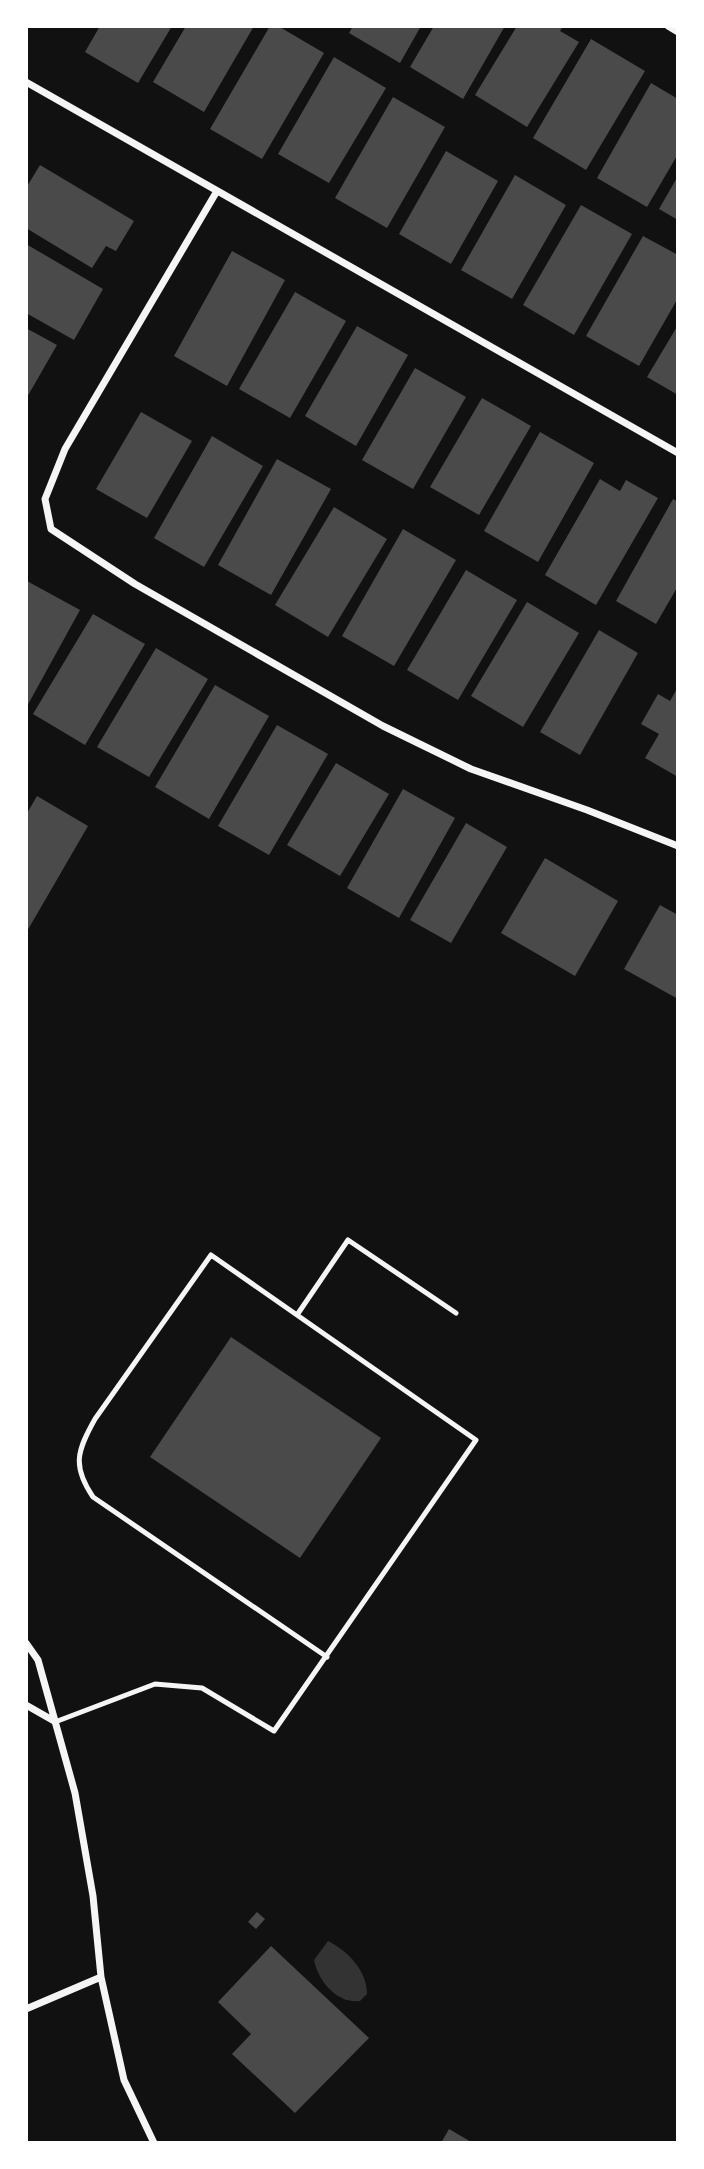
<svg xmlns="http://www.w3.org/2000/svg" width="704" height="2169" font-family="Cabin,sans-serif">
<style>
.water{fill:#333}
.building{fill:#4a4a4a}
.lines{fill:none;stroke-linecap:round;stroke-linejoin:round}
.service{stroke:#f5f5f5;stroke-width:5}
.minor{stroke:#f5f5f5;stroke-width:7}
</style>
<rect width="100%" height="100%" fill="#111"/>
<!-- water -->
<path class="water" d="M 328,1941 C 348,1951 367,1971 367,1994 L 360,2001 C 337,2004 318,1981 314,1960 Z"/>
<!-- building -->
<path class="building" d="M 100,26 L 172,26 L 138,83 L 85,52 Z
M 186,26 L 254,26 L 204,112 L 153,82 Z
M 270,26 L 278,26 L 324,53 L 262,159 L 210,129 Z
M 353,26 L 421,26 L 400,63 L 349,33 Z
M 434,26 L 505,26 L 463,99 L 410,67 Z
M 517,26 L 563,26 L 560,31 L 579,42 L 527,127 L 475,95 Z
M 591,39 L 645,71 L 586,170 L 533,138 Z
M 334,57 L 386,88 L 329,183 L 278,154 Z
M 651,83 L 678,99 L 678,154 L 647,207 L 597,178 Z
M 393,97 L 445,127 L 387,228 L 335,198 Z
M 446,151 L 498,181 L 451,264 L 399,234 Z
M 40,165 L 134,221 L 116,251 L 106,246 L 92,268 L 26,228 L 26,188 Z
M 515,175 L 566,205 L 512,299 L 461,270 Z
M 678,176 L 678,220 L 659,209 Z
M 581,205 L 632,234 L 574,335 L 523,305 Z
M 643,236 L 678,255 L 678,298 L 639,366 L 586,336 Z
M 26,244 L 103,289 L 74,340 L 26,313 Z
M 232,251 L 285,280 L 227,386 L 174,356 Z
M 295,292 L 346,321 L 290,418 L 239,389 Z
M 678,325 L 678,395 L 647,377 Z
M 357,326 L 408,355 L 356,446 L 305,416 Z
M 26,328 L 57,345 L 26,399 Z
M 415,368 L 466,397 L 413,489 L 362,460 Z
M 482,398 L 531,426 L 479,515 L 430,487 Z
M 141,412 L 192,441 L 147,518 L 96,489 Z
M 540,432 L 594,463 L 538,562 L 484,531 Z
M 212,436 L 263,466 L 204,567 L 154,538 Z
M 277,459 L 331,489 L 271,595 L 218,565 Z
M 600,479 L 620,491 L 626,480 L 658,498 L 596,605 L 545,575 Z
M 673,499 L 678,502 L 678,586 L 656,624 L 616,601 Z
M 334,507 L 387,539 L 328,637 L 275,605 Z
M 403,529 L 456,560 L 394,666 L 342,636 Z
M 466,570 L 517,600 L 458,700 L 407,670 Z
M 27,581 L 80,610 L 26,708 L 26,582 Z
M 527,602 L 579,633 L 523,727 L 471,696 Z
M 93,614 L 145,644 L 85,745 L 33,714 Z
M 599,630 L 638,653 L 580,755 L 540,732 Z
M 156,648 L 208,679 L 149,777 L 97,747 Z
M 215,685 L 269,716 L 209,819 L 155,787 Z
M 678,687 L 678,777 L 645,758 L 659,734 L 641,724 L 658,694 L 670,701 Z
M 277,725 L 328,754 L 269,855 L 218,826 Z
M 336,763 L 389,794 L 340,876 L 287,845 Z
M 403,789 L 455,818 L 399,918 L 347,888 Z
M 37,796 L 88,826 L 26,933 L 26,815 Z
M 466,823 L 507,847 L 451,943 L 410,920 Z
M 545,858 L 618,901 L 575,976 L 501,933 Z
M 660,905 L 678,915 L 678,999 L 624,969 Z
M 231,1337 L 381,1438 L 300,1558 L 150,1457 Z
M 257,1912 L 265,1919 L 256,1929 L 248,1922 Z
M 271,1946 L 369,2038 L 295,2113 L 232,2054 L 251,2034 L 218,2002 Z
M 449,2129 L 473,2143 L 441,2143 Z"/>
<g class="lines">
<!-- service -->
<path class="service" d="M 297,1315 L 348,1240 L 456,1313
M 55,1722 L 155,1684 L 202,1688 L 274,1731 L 476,1440 L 211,1255 L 95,1419 C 77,1451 72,1466 93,1497 L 327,1657"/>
<!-- minor -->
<path class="minor" d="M 668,26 L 678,32
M 26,82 L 678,453
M 217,191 L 65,449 L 45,499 L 51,529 L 135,584 L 383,726 L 471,769 L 587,810 L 678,846
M 26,1643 L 38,1660 L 75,1793 L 93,1896 L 101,1977 L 124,2080 L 154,2143
M 26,1705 L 54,1721
M 26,2009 L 101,1977"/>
</g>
<!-- border -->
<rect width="704" height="2169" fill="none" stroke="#ffffff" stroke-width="56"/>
</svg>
